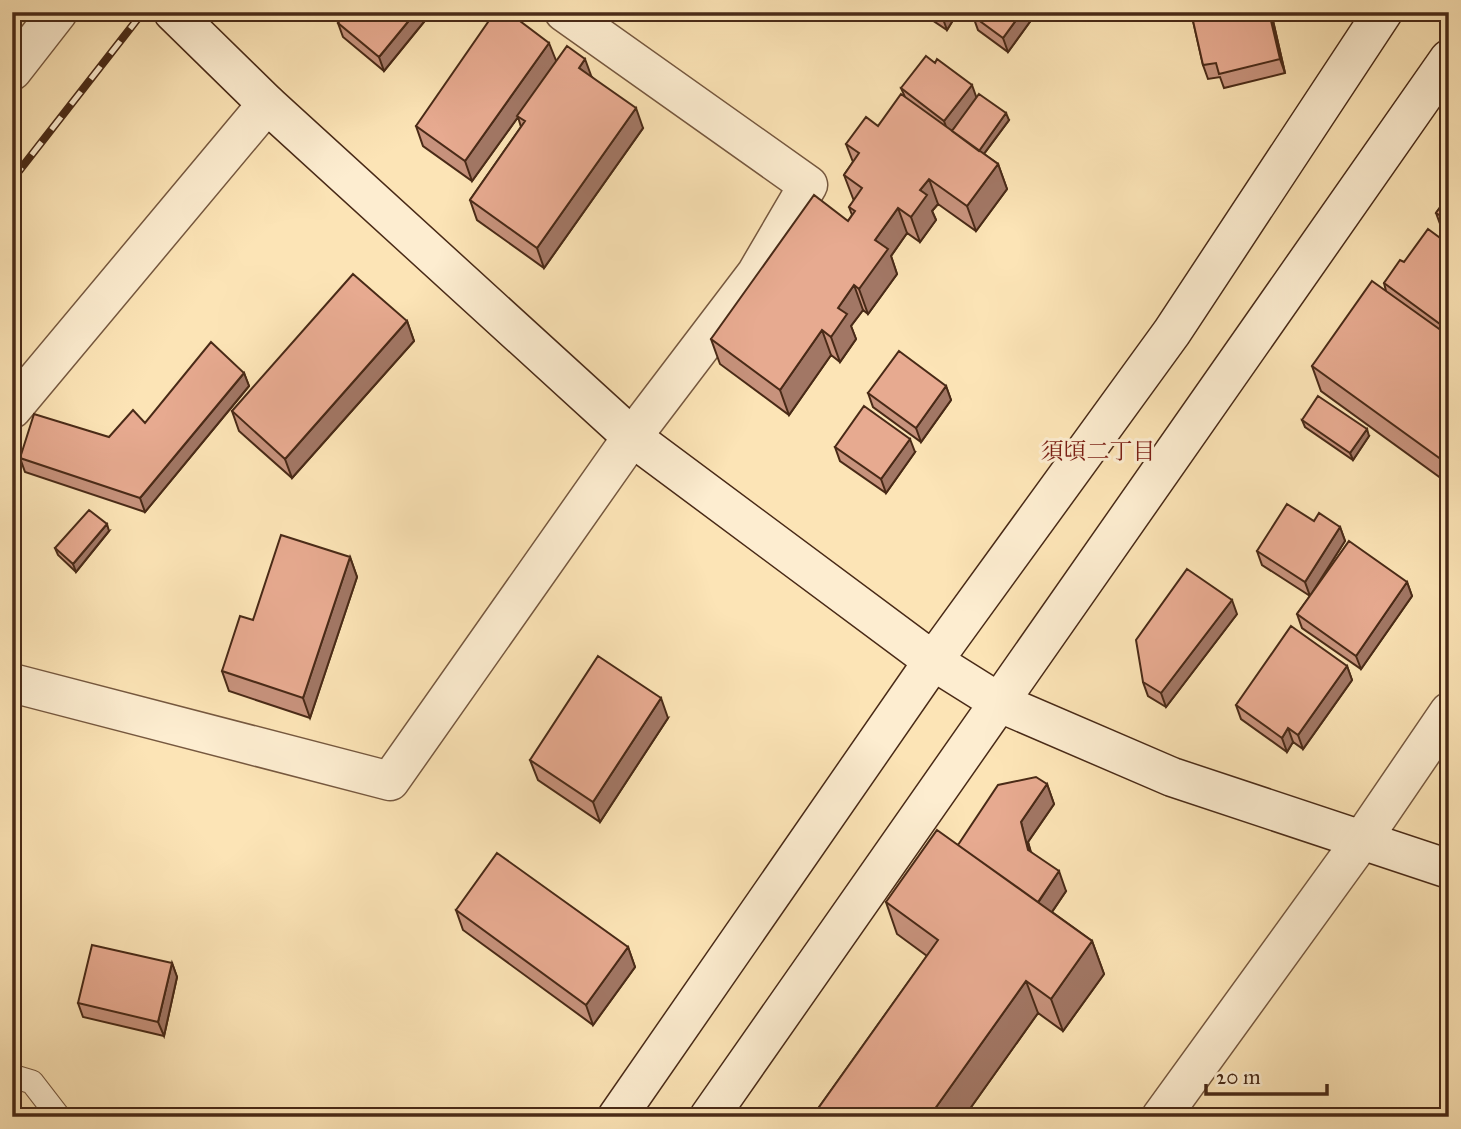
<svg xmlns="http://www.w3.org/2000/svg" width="1461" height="1129" font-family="'IM FELL Great Primer','Noto Serif JP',serif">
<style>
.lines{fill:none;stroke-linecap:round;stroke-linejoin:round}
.lane-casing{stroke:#76583f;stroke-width:25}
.street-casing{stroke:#76583f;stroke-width:41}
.secondary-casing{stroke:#492a17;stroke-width:41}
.lane{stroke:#fdedd0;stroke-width:23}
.street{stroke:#fdedd0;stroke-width:38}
.secondary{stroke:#fdedd0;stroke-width:38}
.rail-casing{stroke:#492a17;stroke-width:8}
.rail{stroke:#fdedd0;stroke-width:5;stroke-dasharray:16;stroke-linecap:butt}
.wall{fill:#c7927c;stroke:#492a17;stroke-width:2}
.shaded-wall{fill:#a27765;stroke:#492a17;stroke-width:2}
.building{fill:#e7aa90;stroke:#492a17;stroke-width:2}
.labels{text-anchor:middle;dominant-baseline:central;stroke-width:6;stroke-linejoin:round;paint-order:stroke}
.neighbourhood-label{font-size:23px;fill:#7a1f14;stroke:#fdedd0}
</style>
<rect width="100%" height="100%" fill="#fce4b6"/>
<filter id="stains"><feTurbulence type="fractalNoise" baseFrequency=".00286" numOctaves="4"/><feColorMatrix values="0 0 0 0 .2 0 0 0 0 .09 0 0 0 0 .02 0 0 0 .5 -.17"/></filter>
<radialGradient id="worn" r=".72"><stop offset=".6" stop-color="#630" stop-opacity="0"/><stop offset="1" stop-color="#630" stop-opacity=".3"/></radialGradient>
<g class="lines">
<!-- lane casing -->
<g class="lane-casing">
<path id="lane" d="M 12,1076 L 32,1082 L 59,1117"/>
</g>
<!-- street casing -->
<g class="street-casing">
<path id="street" d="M 12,71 L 58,12
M 12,409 L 267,104
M 12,683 L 390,781 L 632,437 L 756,274 L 808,185 L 564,12
M 1161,1117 L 1361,841 L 1449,712"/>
</g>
<!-- secondary casing -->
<g class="secondary-casing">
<path id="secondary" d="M 173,12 L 267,104 L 632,437 L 933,661 L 1000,703 L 1172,777 L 1449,869
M 617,1117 L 933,661 L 1172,332 L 1383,12
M 709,1117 L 1449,59"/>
</g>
<!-- lane -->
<use href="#lane" class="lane"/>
<!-- street -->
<use href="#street" class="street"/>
<!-- secondary -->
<use href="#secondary" class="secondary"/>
<!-- rail casing -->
<g class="rail-casing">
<path id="rail" d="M 12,180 L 143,12"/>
</g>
<!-- rail -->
<use href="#rail" class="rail"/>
</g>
<!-- wall -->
<path class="wall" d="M 432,12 L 384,71 L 343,37 L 338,23 Z
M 920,12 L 958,12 L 947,30 Z
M 972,12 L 1037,12 L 1008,52 L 978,30 L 973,16 L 974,14 Z
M 1191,12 L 1271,12 L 1285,73 L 1224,88 L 1220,77 L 1208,79 L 1203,65 Z
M 556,61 L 591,76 L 643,128 L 544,268 L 477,220 L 470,200 L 521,127 L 518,117 L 472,181 L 423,146 L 416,126 Z
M 901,88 L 976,97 L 1009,120 L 984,154 L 998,164 L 1007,189 L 976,231 L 938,204 L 932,211 L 936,220 L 920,242 L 907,233 L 891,256 L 897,274 L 868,314 L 863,310 L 851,326 L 856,339 L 840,362 L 831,355 L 789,415 L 720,364 L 711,339 L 848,221 L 852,215 L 849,207 L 854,201 L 844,175 L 853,162 L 846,144 L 878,126 L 905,97 Z
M 1449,195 L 1449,484 L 1321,391 L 1312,366 L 1386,291 L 1384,283 L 1404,262 L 1443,240 L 1446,235 L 1443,232 L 1436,213 Z
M 407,321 L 414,341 L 292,478 L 239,431 L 232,411 Z
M 244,373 L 249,386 L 145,512 L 25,472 L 20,458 L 109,437 L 145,423 Z
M 946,386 L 951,400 L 921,442 L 873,407 L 868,393 Z
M 1302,420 L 1369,436 L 1353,460 L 1305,427 Z
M 835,447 L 915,452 L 886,493 L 840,461 Z
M 1314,521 L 1340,527 L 1345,541 L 1314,590 L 1407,582 L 1412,596 L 1361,669 L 1302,628 L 1297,614 L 1310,596 L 1262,565 L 1257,551 Z
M 109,531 L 76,572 L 58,555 L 55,548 Z
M 350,557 L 357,577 L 310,718 L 229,691 L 222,671 L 253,620 Z
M 1237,614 L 1166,707 L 1148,696 L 1143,682 Z
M 1347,666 L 1352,680 L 1303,749 L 1293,742 L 1287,752 L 1241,719 L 1236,705 Z
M 668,718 L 600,822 L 538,780 L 530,760 Z
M 1047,784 L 1054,804 L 1028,842 L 1031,852 L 1066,891 L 1052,912 L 1092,941 L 1104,974 L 1063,1031 L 1038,1013 L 964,1117 L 812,1117 L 927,956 L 897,934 L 886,902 L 958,845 Z
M 456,910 L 628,947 L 635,967 L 593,1025 L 463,930 Z
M 172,963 L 177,977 L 164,1036 L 83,1017 L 78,1003 Z"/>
<!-- shaded-wall -->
<path class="shaded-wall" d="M 416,12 L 432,12 L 384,71 L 379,57 Z
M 945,12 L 958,12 L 947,30 L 942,16 Z
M 1022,12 L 1037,12 L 1008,52 L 1003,38 Z
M 1269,12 L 1271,12 L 1285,73 L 1280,59 Z
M 549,43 L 557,63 L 472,181 L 465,161 Z
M 585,59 L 592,78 L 579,68 Z
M 972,85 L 977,99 L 949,135 L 944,121 Z
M 636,108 L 643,128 L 544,268 L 537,248 Z
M 1006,113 L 1009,120 L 980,159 L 978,152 Z
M 998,164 L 1007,189 L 976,231 L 967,206 Z
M 929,179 L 938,204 L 932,211 L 936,220 L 920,242 L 911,217 L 920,190 Z
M 898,208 L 907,233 L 891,256 L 897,274 L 868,314 L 859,289 L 875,240 Z
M 854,285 L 863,310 L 851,326 L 856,339 L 840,362 L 831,337 L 838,308 Z
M 1449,311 L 1449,341 L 1447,343 L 1440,324 Z
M 407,321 L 414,341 L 292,478 L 285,459 Z
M 822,330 L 831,355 L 789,415 L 780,390 Z
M 244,373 L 249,386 L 145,512 L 140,498 Z
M 946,386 L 951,400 L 921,442 L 916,428 Z
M 1367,429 L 1369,436 L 1353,460 L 1350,453 Z
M 910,439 L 915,452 L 886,493 L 881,479 Z
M 107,524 L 109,531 L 76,572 L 73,564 Z
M 1340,527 L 1345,541 L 1310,596 L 1305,582 Z
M 350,557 L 357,577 L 310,718 L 303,698 Z
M 1407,582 L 1412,596 L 1361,669 L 1356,656 Z
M 1232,600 L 1237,614 L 1166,707 L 1161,693 Z
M 1347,666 L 1352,680 L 1303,749 L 1298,735 Z
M 661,698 L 668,718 L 600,822 L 593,802 Z
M 1288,728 L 1293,742 L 1287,752 L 1282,738 Z
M 1047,784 L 1054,804 L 1028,842 L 1035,870 L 1028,850 L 1021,822 Z
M 1059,871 L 1066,891 L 1041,928 L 1034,909 Z
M 1092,941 L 1104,974 L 1063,1031 L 1051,999 Z
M 628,947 L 635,967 L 593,1025 L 586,1005 Z
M 172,963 L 177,977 L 164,1036 L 158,1022 Z
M 1026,981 L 1038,1013 L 964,1117 L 929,1117 Z"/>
<!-- building -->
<path class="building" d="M 347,12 L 416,12 L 379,57 L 338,23 Z
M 495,12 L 508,12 L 549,43 L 465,161 L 416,126 Z
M 976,12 L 1022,12 L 1003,38 L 973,16 Z
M 1191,12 L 1269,12 L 1280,59 L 1219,74 L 1216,63 L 1203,65 Z
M 567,46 L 585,59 L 579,68 L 636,108 L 537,248 L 470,200 L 525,121 L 517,116 Z
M 926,56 L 935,63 L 937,59 L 972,85 L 944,121 L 901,88 Z
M 901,94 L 998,164 L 967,206 L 929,179 L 920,190 L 927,195 L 911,217 L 898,208 L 875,240 L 888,249 L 859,289 L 854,285 L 838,308 L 847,314 L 831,337 L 822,330 L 780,390 L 711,339 L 814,195 L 848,221 L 855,211 L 849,207 L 862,188 L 844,175 L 859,153 L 846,144 L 866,117 L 878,126 Z
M 979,94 L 1006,113 L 979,151 L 952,131 Z
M 1449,195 L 1449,221 L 1436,213 Z
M 1428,229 L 1443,240 L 1449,231 L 1449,311 L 1440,324 L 1384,283 L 1400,260 L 1404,262 Z
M 353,274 L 407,321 L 285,459 L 232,411 Z
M 1372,281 L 1449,336 L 1449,465 L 1312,366 Z
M 211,342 L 244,373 L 140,498 L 20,458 L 34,414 L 109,437 L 133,410 L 145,423 Z
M 899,351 L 946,386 L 916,428 L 868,393 Z
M 1318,396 L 1367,429 L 1350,453 L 1302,420 Z
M 864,406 L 910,439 L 881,479 L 835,447 Z
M 1287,504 L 1314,521 L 1319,513 L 1340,527 L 1305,582 L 1257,551 Z
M 89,510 L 107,524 L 73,564 L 55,548 Z
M 281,535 L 350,557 L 303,698 L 222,671 L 240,616 L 253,620 Z
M 1349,541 L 1407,582 L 1356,656 L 1297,614 Z
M 1187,569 L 1232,600 L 1161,693 L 1143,682 L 1136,640 Z
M 1291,626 L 1347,666 L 1298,735 L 1288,728 L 1282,738 L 1236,705 Z
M 598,656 L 661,698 L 593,802 L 530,760 Z
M 1036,777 L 1047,784 L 1021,822 L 1028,850 L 1059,871 L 1038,902 L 958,845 L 998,785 Z
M 937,830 L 1092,941 L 1051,999 L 1026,981 L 929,1117 L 812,1117 L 938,940 L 886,902 Z
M 497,853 L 628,947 L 586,1005 L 456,910 Z
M 92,945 L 172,963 L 158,1022 L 78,1003 Z"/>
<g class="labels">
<!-- neighbourhood labels -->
<g class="neighbourhood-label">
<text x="1098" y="451">須頃二丁目</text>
</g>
</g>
<!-- margin -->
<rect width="1461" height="1129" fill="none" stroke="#fce4b6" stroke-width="42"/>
<rect x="14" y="14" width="1433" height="1101" fill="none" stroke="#492a17" stroke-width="3.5"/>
<rect x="21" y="21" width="1419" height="1087" fill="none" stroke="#492a17" stroke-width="2"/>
<!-- scale -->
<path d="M1206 1084v10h121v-10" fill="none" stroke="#492a17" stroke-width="3.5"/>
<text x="1216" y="1084" font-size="21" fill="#492a17" stroke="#fdedd0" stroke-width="5" paint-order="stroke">20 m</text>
<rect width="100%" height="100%" filter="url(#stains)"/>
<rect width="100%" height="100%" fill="url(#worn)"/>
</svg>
